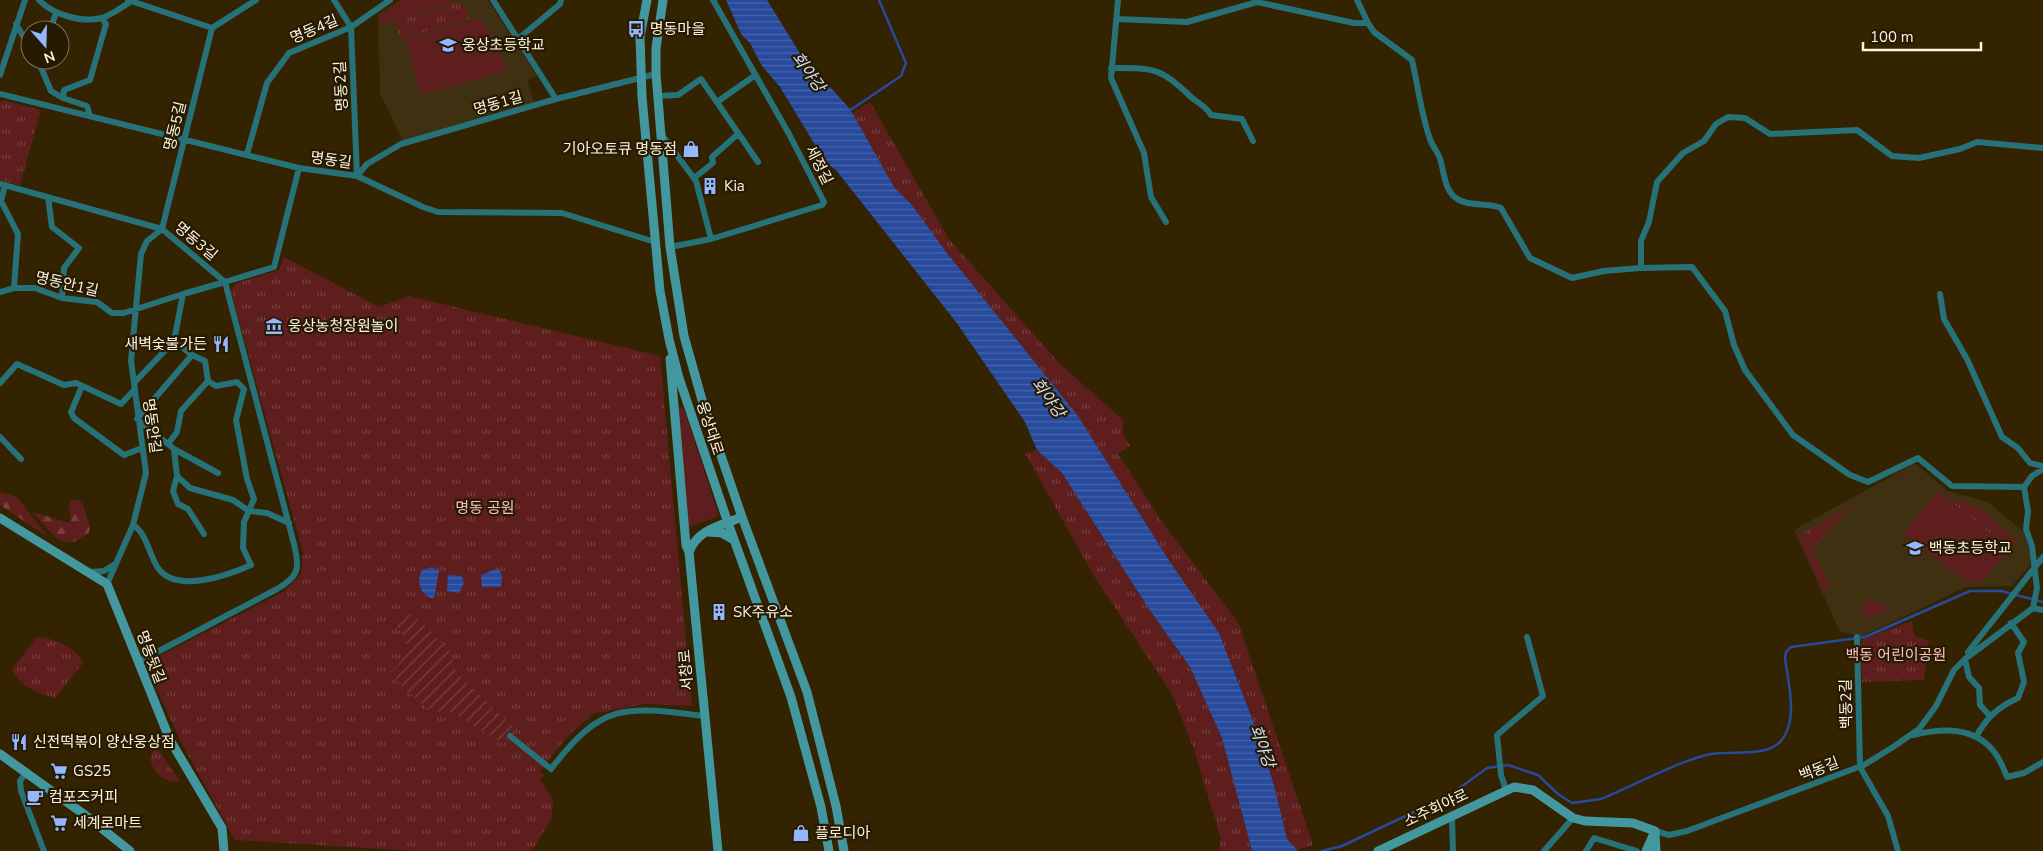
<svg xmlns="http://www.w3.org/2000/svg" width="2043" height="851" font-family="'Nunito Sans','Noto Sans KR',sans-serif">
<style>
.built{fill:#3e3011}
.grass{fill:#5f1e1e}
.forest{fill:url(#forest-firs)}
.park{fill:url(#park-tufts)}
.garden{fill:url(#garden-furrows)}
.water{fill:url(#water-rules)}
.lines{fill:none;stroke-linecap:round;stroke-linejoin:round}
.stream{stroke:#274a9d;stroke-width:2.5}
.street{stroke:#277178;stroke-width:6}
.secondary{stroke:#4398a0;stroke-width:9}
.labels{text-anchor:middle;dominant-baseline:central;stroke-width:4.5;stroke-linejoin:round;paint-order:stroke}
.street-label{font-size:15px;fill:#fef4e0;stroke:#261b02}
.poi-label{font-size:15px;fill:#fef4e0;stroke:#261b02;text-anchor:start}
.park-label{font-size:15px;fill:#fdc2bd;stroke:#261b02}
.water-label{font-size:16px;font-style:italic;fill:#d4e0f7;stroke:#261b02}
</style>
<defs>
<pattern id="forest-firs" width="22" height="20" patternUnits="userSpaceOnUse" patternTransform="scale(1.25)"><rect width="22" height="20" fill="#5f1e1e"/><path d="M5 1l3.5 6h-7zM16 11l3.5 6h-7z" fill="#773f3e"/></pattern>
<pattern id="park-tufts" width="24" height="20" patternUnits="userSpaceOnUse" patternTransform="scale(1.25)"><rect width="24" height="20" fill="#5f1e1e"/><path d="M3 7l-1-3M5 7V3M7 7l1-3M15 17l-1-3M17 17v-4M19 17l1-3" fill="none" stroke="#773f3e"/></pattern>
<pattern id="garden-furrows" width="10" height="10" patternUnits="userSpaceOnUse" patternTransform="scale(1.25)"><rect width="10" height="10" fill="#5f1e1e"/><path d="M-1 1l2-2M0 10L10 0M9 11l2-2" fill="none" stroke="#773f3e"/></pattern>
<pattern id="water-rules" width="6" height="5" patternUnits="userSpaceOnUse" patternTransform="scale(1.25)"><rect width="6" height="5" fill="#274a9d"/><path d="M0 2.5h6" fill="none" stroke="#4765aa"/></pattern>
</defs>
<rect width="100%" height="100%" fill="#332300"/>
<!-- built -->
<path class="built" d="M 400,0 L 488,0 L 537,76 L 527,80 L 534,103 L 403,141 L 380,93 L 378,14 Z
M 1915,463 L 1948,491 L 1988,502 L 2025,533 L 2033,562 L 2012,586 L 1966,587 L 1863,636 L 1840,632 L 1794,530 Z"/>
<!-- grass -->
<path class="grass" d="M 403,0 L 455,0 L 455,2 L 380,25 L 379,16 Z
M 480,18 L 498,45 L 506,71 L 421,95 L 406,38 Z
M 679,407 L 684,409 L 719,516 L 688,528 L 677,410 Z
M 1938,491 L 2010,549 L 1981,583 L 1965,581 L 1903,534 Z
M 1802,532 L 1830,584 L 1824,593 L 1797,534 Z
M 1865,601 L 1878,601 L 1889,610 L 1863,619 Z"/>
<!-- forest -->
<path class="forest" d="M 0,492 L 17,497 L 48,537 L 0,505 Z
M 78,500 L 83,504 L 90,528 L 89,533 L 76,541 L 69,543 L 56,538 L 32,512 L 70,523 L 71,518 L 68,509 L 71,501 Z"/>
<!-- park -->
<path class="park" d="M 461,2 L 471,18 L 400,39 L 395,21 Z
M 3,100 L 41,110 L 20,185 L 0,180 L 0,102 Z
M 870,102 L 949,239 L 1061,365 L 1123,420 L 1123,434 L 1130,446 L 1118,454 L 1165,526 L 1238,622 L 1313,845 L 1297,850 L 1287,839 L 1274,785 L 1255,726 L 1219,633 L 1168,559 L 1078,416 L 947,253 L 911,204 L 894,187 L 852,113 Z
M 284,257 L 379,307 L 409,296 L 660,356 L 692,706 L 645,704 L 593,714 L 569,735 L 540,771 L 544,775 L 540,780 L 553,799 L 552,818 L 532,851 L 418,851 L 235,840 L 181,742 L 147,668 L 150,661 L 285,591 L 301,574 L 303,553 L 231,291 L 235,284 L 279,270 Z
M 1037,450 L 1062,473 L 1149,609 L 1190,667 L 1222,738 L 1252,851 L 1219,851 L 1221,839 L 1193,747 L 1172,694 L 1094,576 L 1025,453 Z
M 1957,499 L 1984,511 L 2017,541 L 2010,549 L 1953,503 Z
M 1850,506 L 1813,549 L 1804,533 Z
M 1912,621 L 1914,635 L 1929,641 L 1924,680 L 1862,682 L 1861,640 Z
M 37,637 C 54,638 76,647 83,663 L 55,698 C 37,693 19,686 12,669 Z
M 155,745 L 180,781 C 165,784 153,773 150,758 Z"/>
<!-- garden -->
<path class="garden" d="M 405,610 L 425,625 L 449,651 L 456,672 L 515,729 L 503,744 L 451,712 L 430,711 L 389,674 L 401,661 L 407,645 L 402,633 L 396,626 Z"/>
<!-- water -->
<path class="water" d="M 726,0 L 767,0 L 801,55 L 850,109 L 894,187 L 911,204 L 947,253 L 1078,416 L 1168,559 L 1219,633 L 1255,726 L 1274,785 L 1287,839 L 1298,851 L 1252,851 L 1222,738 L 1190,667 L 1149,609 L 1062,473 L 1037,450 L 1025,422 L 956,322 L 836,170 L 826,163 L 780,87 L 762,66 L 750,43 L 741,34 Z
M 432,567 L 439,571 L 434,598 L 431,598 C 420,594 416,580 422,570 Z
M 498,568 L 502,576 L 501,587 L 482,587 L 481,575 Z
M 448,575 L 462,576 L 464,583 L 459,593 L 447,591 Z"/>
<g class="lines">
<!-- stream -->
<path class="stream" d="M 849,111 L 901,76 L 906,63 L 879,0
M 1322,851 L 1342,846 L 1450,795 L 1487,768 L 1508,765 L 1538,775 L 1558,794 L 1572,803 L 1601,799 C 1634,786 1677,761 1711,754 C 1732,750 1766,758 1781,741 C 1799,720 1788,683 1785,658 L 1786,652 L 1791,647 L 1865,637 L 1970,591 L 2001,591 L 2043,602"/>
<!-- street -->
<path class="street" d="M 39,0 C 53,15 82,23 102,18 C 111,15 122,7 130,2
M 128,0 L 212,28
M 334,0 L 351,27 L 357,176
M 493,0 L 556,99
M 1118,0 L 1111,78 L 1144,153 L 1151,197 L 1166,222
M 1357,0 L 1368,23
M 1117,19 L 1187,22 L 1257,2 L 1354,23 L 1368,23 L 1374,32 L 1412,60 C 1418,86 1421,114 1430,139 C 1432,145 1436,150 1439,156 C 1445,171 1443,192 1459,200 C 1472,207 1488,202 1501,208 L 1530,258 L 1572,278 L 1604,271 L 1640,268 L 1692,267 L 1725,311 L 1734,345 L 1745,370 L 1793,435 L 1850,475 L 1868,482 L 1918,458 L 1952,486 L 2024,487
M 16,24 L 30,48
M 50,30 L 56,13
M 518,39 L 560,4 L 561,0
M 41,60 L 40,65 L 51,91 L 63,98
M 1111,68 C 1155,68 1159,67 1191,97 C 1199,104 1206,106 1211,115 L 1242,119 L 1253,141
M 0,75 L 25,0
M 0,94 L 299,168 L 357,176 L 423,207 L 438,212 L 562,213 L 655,242
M 658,96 L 678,95 L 701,79 L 758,162
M 717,102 L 754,76
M 90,116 L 87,106 L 63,98 L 64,90 L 90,80 L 106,24 L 102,18
M 662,135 L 696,181 L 711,239
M 247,154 L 267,83 L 289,53 L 351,27 L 390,0
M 357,176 L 367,164 L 401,144 L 556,99 L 656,74
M 694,178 L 713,163 L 712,157 L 738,134
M 0,184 L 162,229 L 225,282 L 274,267 L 299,168
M 5,185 L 1,201 L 18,234 L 14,288
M 48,197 L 52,227 L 79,248 L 64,268 L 62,298
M 670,247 L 711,239 L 822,205 L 824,202 L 789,134 L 713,0
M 1641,268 L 1641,241 L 1649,222 L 1657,182 L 1683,153 L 1704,141 L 1716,124 L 1728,117 L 1745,118 L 1770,134 L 1857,130 L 1892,156 L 1919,158 L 1960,149 L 1977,142 L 2043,148
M 0,292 L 14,288 L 35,288 L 62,298 L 97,302 L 112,313 L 124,313 L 183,294
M 1940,294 L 1944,319 L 1967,359 L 2002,437 L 2018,448 L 2030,463 L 2043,466
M 174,341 L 192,355 L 137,419 L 174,449 L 177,476 L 190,488 L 233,500 L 249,511 L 267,513 L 289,523
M 192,355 L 205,361 L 208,381
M 0,383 L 17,364 L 64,385 L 76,383 L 121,404 L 135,389
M 134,383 L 131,361 L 141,254 L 147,241 L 162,229 L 212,28 L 256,0
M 82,386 L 71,412 L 74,418 L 124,455 L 142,448
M 0,437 L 21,459
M 174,449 L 218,473
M 177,476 L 173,491 L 178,504 L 188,509 L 204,534
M 133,525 C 147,533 149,555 158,568 C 176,594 229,575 251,565 L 243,548 L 244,522 L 254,499 L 247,479 L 236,420 L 244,389 L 237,382 L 216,386 L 208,381 L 181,411 L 177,432 L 168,444
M 90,572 L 104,571 L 115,564
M 107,584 L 133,525 L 146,473 L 134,383 L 174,341 L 183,294 L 225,282 L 294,544 C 300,569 299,576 277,589 L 138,662
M 2033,608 L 2043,610
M 1857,637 L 1860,767 L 1888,816 L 1898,851
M 1968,652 L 2043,557
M 1965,659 L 1969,677 L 1979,688 L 1980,705 L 1990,716
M 1913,735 C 1942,728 1975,726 1995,753 C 2000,760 2004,769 2007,777 L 2024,773 L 2043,762
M 510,736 L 551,769 C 602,702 625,706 703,716
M 1976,737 C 1986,718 1998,707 2018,698 L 2024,682 L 2018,653 L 2024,642 L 2011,623
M 25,774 L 20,781 L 21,791 L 44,851
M 1506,790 L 1501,775 L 1497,735 L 1543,696 L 1527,637
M 1452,818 L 1453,851
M 1655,831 L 1669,835 L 1687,831 L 1864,765 L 1893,747 L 1919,729 L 1936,706 L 1954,670 L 1965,659 L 2033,608 L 2037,588 L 2032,546 L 2026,529 L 2028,511 L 2024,487 L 2032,476 L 2043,469
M 1544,851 L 1573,818
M 1586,851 L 1594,838 L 1637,851"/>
<!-- secondary -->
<path class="secondary" d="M 647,0 L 640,37 L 642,97 L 660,291 L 669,339 L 679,378 L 728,523 L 791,697 L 821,807 L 829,851
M 663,0 L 656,48 L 656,74 L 670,247 L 684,336 L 702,400 L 742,517 L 807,692 L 836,806 L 844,851
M 670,359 L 686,545 L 689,552
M 0,518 L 107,584 L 170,740 L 222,828 L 224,851
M 708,532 L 722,533 L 734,540
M 0,754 L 85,815 L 130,851
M 1655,834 L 1656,851
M 718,851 L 689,552 C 698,529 720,526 742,517
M 1378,851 L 1514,787 L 1533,790 L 1573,818 L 1585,821 L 1633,823 L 1655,831
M 1646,851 L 1655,831"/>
</g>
<!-- icons -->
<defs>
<g id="bus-bare" transform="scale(1.35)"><path d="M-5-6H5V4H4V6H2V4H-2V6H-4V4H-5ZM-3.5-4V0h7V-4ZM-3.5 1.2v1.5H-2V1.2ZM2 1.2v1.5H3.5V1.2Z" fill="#94b7fd" stroke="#261b02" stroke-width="2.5" paint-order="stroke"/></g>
<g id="school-bare" transform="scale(1.35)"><path d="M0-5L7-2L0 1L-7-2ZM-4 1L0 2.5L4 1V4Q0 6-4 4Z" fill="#94b7fd" stroke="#261b02" stroke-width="2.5" paint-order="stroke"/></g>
<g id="shop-bare" transform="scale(1.35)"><path d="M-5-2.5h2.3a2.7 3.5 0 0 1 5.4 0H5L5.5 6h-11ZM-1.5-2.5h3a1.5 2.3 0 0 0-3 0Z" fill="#94b7fd" stroke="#261b02" stroke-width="2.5" paint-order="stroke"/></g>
<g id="building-bare" transform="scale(1.35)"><path d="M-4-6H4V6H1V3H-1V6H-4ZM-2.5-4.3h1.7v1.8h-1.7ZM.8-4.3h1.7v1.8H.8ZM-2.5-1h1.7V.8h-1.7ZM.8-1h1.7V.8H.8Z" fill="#94b7fd" stroke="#261b02" stroke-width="2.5" paint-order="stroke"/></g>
<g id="museum-bare" transform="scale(1.35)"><path d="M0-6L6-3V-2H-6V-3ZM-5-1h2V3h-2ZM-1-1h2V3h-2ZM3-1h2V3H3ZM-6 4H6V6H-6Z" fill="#94b7fd" stroke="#261b02" stroke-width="2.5" paint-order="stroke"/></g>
<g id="restaurant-bare" transform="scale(1.35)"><path d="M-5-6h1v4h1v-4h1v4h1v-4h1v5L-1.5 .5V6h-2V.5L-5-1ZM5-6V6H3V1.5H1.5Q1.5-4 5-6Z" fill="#94b7fd" stroke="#261b02" stroke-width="2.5" paint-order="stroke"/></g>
<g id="supermarket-bare" transform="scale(1.35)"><path d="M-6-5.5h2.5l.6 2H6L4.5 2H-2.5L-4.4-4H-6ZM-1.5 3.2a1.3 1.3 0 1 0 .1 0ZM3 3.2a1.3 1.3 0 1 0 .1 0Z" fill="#94b7fd" stroke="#261b02" stroke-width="2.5" paint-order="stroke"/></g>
<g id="cafe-bare" transform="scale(1.35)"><path d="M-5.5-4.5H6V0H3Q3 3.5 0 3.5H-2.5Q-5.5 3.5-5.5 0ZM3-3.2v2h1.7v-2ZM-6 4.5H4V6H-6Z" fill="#94b7fd" stroke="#261b02" stroke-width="2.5" paint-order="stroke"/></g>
</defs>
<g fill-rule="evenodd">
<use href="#bus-bare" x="636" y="29"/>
<use href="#school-bare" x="448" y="45"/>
<use href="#shop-bare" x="691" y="149"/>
<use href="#building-bare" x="710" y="186"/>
<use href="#museum-bare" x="274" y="326"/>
<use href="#restaurant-bare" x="221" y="344"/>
<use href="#school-bare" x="1915" y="548"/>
<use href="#building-bare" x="719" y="612"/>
<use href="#restaurant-bare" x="19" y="742"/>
<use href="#supermarket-bare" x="59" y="771"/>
<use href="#cafe-bare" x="35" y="797"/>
<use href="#supermarket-bare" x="59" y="823"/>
<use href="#shop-bare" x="801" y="833"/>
</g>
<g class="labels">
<!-- street labels -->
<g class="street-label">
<text transform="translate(314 29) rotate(-23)">명동4길</text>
<text transform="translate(341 86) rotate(-93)">명동2길</text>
<text transform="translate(498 103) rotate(-16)">명동1길</text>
<text transform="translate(175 126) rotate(-76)">명동5길</text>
<text transform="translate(331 160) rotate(8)">명동길</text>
<text transform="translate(819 165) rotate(63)">세정길</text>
<text transform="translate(196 241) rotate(40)">명동3길</text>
<text transform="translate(67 284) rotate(13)">명동안1길</text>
<text transform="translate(152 426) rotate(82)">명동안길</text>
<text transform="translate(710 428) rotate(72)">웅상대로</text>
<text transform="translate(151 657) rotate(69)">명동뒷길</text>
<text transform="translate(686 670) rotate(-95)">서창로</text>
<text transform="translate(1846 704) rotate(-91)">백동2길</text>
<text transform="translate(1819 769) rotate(-21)">백동길</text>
<text transform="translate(1436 808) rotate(-25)">소주회야로</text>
</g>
<!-- poi labels -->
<g class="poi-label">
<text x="650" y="29">명동마을</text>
<text x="462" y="45">웅상초등학교</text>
<text x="677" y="149" text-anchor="end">기아오토큐 명동점</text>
<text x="724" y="186">Kia</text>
<text x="288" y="326">웅상농청장원놀이</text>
<text x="207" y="344" text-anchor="end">새벽숯불가든</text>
<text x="1929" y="548">백동초등학교</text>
<text x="733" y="612">SK주유소</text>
<text x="33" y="742">신전떡볶이 양산웅상점</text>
<text x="73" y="771">GS25</text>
<text x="49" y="797">컴포즈커피</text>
<text x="73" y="823">세계로마트</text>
<text x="815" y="833">플로디아</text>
</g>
<!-- park labels -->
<g class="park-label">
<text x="485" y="508">명동 공원</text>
<text x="1896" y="655">백동 어린이공원</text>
</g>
<!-- water labels -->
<g class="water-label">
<text transform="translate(808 72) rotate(54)">회야강</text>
<text transform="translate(1048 398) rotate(54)">회야강</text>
<text transform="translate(1262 746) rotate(70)">회야강</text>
</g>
</g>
<!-- north arrow -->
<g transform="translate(45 45) rotate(160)"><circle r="24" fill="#261b02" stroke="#7c725b"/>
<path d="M0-4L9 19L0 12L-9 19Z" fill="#94b7fd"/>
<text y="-8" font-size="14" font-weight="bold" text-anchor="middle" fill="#fef4e0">N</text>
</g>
<!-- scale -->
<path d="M1863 42v8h118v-8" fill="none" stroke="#fef4e0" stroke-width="2.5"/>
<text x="1870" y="42" font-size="15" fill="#fef4e0" stroke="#261b02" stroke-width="4" paint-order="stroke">100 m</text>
</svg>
